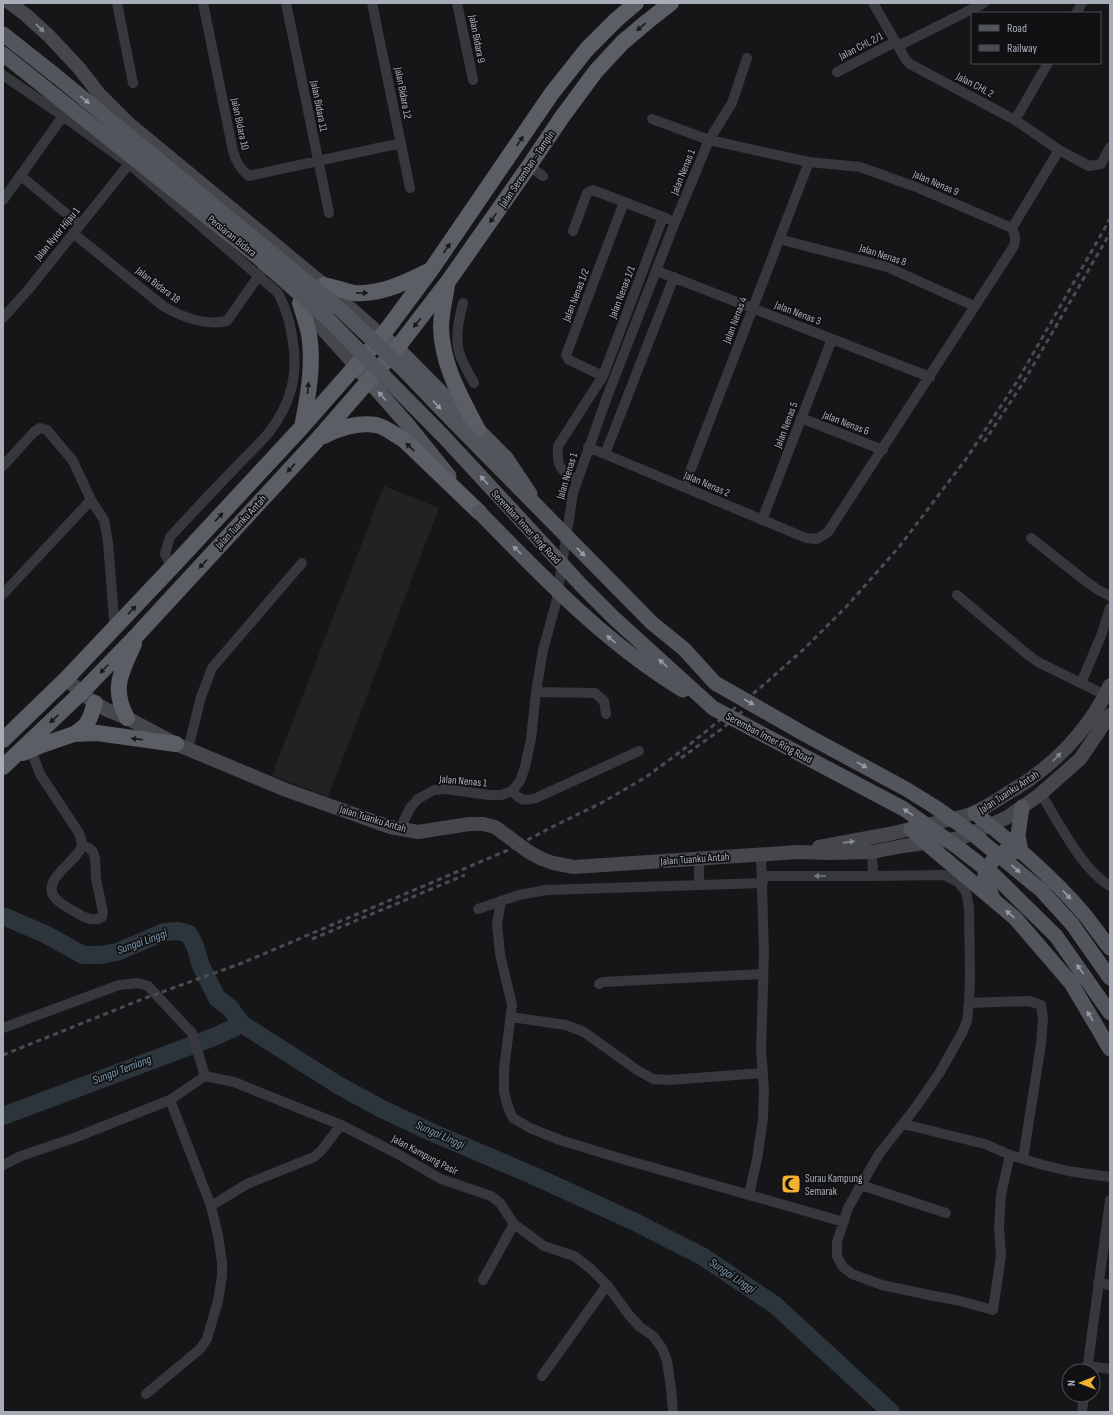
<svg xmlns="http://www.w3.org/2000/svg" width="1113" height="1415" font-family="'Sofia Sans Condensed',sans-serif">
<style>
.built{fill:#222225}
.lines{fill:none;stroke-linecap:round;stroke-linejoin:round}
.river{stroke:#2c353c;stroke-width:18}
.minor{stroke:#37383d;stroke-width:10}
.secondary{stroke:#45474d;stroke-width:14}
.primary{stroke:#53555c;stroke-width:15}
.trunk{stroke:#5b5e65;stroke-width:16}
.rail{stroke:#4a4c52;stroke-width:3;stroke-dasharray:5 4;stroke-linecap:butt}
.primary-bridge{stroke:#53555c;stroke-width:15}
.oneway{fill:#18191b}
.oneway2{fill:#858993}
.oneway3{fill:#979ba6}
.oneway4{fill:#757881}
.labels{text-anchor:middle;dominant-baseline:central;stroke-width:3.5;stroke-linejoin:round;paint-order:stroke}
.street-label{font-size:11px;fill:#a8adb8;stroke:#111113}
.poi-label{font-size:11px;fill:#a8adb8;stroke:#111113;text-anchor:start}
.water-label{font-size:12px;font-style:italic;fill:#7f9bb3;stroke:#111113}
</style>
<rect width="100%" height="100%" fill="#161618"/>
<!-- built -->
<path class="built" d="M 384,486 L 439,508 L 328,797 L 272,775 Z"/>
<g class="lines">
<!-- river -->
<path class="river" d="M 3,916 L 45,934 L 83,955 L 101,955 L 117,952 L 164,932 L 178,931 L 189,934 L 195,946 L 201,966 L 217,998 L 230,1008 L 242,1024 L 338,1085 L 382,1109 L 431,1132 L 532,1175 L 633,1221 L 702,1256 L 775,1305 L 891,1412
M 3,1116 L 214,1037 L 242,1024"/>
<!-- minor -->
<path class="minor" d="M 117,3 L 133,83
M 203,3 L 233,151 C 236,162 240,169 249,176 L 401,143
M 286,3 L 329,213
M 372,3 L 410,188
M 457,3 L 473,80
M 873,3 L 906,60 L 910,64 L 1015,120 L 1059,150 L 1089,166 L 1101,164 L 1110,147
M 1076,13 L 1082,3
M 898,46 L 984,3
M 837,72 L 895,42
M 3,75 L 63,116 L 129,164 L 278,293 C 287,310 290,323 293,342 C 298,376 291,403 270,431 C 260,444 246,456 235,468 C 213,491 191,514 170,537 L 165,554 L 168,560 L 173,566
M 1015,120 L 1048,63
M 529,166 L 543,176
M 21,176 L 80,225
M 3,200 L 63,116
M 1012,228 L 1059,150
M 573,231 L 587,193 L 593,190 L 668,219
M 73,233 L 163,306 C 182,317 205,326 227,321 L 262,271
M 779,239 L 887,267 L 974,306
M 657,271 L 930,377
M 463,303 C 459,319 455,336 459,352 C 462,363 469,373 474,383
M 3,318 L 28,290 L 129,164
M 603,376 L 569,360 L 566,355 L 624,202
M 801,418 L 883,450
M 588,447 L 806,538 L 817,539 L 828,532 L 1014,246 C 1016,239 1015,235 1012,228 L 916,187 L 860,167 L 809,162 L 709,140 L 652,119
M 605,454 L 674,277
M 3,466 L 34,432 L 40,428 L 47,430 L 73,461 L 91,500 L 104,520 L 108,542 L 114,619 L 117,626
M 577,479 C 559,472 557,465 558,446 L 603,376 L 663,217
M 684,487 L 809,162
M 762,520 L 832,339
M 1031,538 L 1083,579 L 1098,590 L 1110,596
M 3,594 L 91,500
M 957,595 L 1027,654 L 1038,662 L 1105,695
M 1081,683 L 1101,636 L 1110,608
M 536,692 L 595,693 L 604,701 L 606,714
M 188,749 L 201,697 L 212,668 L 302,563
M 31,750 L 40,774 L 79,833 C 80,836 82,841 82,845 C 79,861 38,880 56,899 C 63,906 74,911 82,916 C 88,919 96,921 102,917 L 103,912 L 96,879 L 95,858 L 93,852 L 89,848 L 82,845
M 512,791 C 521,801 523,801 536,798 L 639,751
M 1041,794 C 1058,821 1082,870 1110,886
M 400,829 L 410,808 L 418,799 L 434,790 L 446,789 L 489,795 L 501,795 L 512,791 L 520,781 L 525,767 L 531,739 L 536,692 L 543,650 L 556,603 L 573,493 L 607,397 L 675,222 L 709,140 L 732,103 L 747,58
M 872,852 L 873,876
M 699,858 L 699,885
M 762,876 L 873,876 L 944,875 L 958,882 L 966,892 L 969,908 L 970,977 L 969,1003 L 967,1021 L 962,1033 L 940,1072 L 916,1107 L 879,1154 L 861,1185 L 848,1208 L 837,1242 L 837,1256 L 842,1266 L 852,1274 L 882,1285 L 934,1296 L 956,1300 L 993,1310 L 1001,1256 L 999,1227 L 1001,1195 L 1010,1155
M 501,901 L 497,924 L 500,954 L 512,1005 L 504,1069 L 504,1092 L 508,1107 L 513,1118 L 530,1128 L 560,1140 L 619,1158 L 844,1222
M 478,909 L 519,895 L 546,890 L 763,883
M 599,984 L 603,982 L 763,974
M 969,1003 L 1029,1001 L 1041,1005 L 1043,1018 L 1041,1044 L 1023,1159
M 511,1017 L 566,1025 L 584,1032 L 637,1070 L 653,1079 L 669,1080 L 762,1073
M 3,1028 L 119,985 L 138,983 L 148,986 L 192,1033 L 205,1076
M 205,1076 L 234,1082 L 341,1125 L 396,1153 L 441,1179 L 491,1196 L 500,1203 L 514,1224 L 544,1246 L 574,1256 L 591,1269 L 607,1285 L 629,1315 L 640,1327 L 653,1336 L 662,1348 L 667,1361 L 671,1388 L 673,1412
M 170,1100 L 211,1206
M 903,1124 L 985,1144 L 1010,1155 L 1043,1165 L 1068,1171 L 1110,1177
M 3,1165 L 21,1156 L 74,1138 L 170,1100 L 205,1076
M 861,1185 L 946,1213
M 749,1195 L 757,1159 L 763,1119 L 764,1089 L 761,1050 L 764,953 L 761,855
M 483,1280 L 514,1224
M 1098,1283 L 1110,1285
M 1088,1366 L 1110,1369
M 1087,1371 L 1110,1200
M 542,1376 L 607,1285
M 146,1394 L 200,1349 L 207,1339 L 218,1301 L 222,1276 L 222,1262 L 218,1235 L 211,1206 L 247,1184 L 314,1157 L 321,1151 L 341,1125
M 1082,1412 L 1084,1395"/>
<!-- secondary -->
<path class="secondary" d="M 10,3 L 26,15 L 49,36 L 79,68 L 100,95 L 128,123 L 324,285 L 382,336
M 301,305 L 356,366
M 66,679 L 92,701 L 107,710 L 127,718 L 176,744 L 286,790 L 390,827 L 418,832 L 469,824 L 483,824 L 495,827 L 529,852 L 542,859 L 553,863 L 574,867 L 798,852 L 827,853 L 872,852 L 903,846 L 961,838 L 1006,818 L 1038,796 L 1080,759 L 1110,715
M 819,847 L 889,834 L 965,816 C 981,811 994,802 1008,793 C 1017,787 1026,783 1034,776 C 1066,753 1094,720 1110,685"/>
<!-- primary -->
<path class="primary" d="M 3,34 L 55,75
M 382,336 L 397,348 L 506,458 L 530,494
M 356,366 L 408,425 L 449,476
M 975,813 C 1013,844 1052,876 1084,914 C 1093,925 1101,937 1110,948
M 911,829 L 926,843 L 1015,918 L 1071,983 L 1110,1049
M 993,899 L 987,882 L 985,874 L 993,860 L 1005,851 L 1021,852 L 1018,835 L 1022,807
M 1072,924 L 1110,978
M 1056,936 L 1110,1013"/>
<!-- trunk -->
<path class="trunk" d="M 324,285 C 334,287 344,291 354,293 C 381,295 406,282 429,271
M 447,285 C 445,299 441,314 441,327 C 442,366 461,397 478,430
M 300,303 C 303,313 307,324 309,334 C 314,364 308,397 302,427
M 324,436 C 338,428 359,422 376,425 C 386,427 395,435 404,440 L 479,512
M 127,718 C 111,689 121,672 134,644
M 74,734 C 90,724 89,720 95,703
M 3,740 L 66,679 L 173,566 L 302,427 L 382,336 L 431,270 L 552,93 L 587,49 L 616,20 L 636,3
M 23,753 L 42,745 L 74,734 L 97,733 L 176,744
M 3,767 L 82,692 L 138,634 L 317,440 L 397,348 L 447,283 L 529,166 L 562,117 L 596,71 L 623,42 L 648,21 L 671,3"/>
<!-- rail -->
<path class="rail" d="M 984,442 L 1023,383 L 1110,233
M 681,758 L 723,728 L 755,700
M 312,939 L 465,875
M 3,1055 L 140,1000 L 242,963 L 506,851 L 556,825 L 603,802 L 646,777 L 684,749 L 760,688 L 805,648 L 846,607 L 899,547 L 966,459 L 1018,380 L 1110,219"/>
<!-- primary-bridge -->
<path class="primary-bridge" d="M 3,54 L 260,259 L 327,318 L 445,438 L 581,585 L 614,618 L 713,708 L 904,809 L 960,849 L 995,876 L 1056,936
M 55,75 L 341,310 L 403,369 L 456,424 L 652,623 L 684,649 L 715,683 L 806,735 L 906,789 L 935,807 L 969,831 L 1041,890 L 1072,924
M 479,512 C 543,577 604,642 683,690"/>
</g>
<!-- one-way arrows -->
<defs><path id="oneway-solid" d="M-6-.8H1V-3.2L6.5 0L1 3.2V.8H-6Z"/></defs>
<g class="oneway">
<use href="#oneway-solid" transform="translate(641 27) rotate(139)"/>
<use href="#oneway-solid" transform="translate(520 141) rotate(-56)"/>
<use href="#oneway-solid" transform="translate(493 218) rotate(125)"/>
<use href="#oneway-solid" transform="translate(447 248) rotate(-56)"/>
<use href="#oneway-solid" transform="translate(362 293) rotate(1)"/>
<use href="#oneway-solid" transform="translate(417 323) rotate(128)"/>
<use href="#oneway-solid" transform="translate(308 388) rotate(-85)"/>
<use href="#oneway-solid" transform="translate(410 447) rotate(-137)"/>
<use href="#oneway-solid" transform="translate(291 468) rotate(133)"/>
<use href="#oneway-solid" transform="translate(219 517) rotate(-47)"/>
<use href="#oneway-solid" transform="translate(203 564) rotate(133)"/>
<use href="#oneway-solid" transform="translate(132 610) rotate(-46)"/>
<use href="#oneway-solid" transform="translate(104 669) rotate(134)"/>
<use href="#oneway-solid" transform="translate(54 719) rotate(137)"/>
<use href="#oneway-solid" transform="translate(137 739) rotate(-173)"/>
</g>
<g class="oneway2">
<use href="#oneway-solid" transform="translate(40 28) rotate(43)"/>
<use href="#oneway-solid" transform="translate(1057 757) rotate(-46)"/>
<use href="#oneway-solid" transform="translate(849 842) rotate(-8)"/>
</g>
<g class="oneway3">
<use href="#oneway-solid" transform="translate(85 100) rotate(39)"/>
<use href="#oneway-solid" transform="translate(382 396) rotate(-132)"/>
<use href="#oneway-solid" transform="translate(437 405) rotate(47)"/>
<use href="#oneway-solid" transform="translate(484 480) rotate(-132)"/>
<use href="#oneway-solid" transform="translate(517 550) rotate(-135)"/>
<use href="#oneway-solid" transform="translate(581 552) rotate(46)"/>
<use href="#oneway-solid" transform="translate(611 639) rotate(-141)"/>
<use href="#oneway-solid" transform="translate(663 663) rotate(-138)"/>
<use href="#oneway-solid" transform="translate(749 702) rotate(30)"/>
<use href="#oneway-solid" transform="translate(862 765) rotate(29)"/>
<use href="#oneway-solid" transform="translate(908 812) rotate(-145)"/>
<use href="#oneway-solid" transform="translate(1016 869) rotate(40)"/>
<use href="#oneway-solid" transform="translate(1067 895) rotate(47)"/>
<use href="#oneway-solid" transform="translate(1010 914) rotate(-139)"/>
<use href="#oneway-solid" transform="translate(1080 969) rotate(-126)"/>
<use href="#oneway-solid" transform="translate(1090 1016) rotate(-121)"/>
</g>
<use class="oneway4" href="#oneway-solid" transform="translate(820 876) rotate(-180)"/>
<!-- icons -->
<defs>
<g id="mosque-square" transform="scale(1)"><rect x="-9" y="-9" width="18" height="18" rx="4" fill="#f2b134" stroke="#111113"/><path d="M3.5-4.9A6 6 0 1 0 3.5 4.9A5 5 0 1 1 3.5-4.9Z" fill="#111"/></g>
</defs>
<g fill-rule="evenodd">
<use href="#mosque-square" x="791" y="1184"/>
</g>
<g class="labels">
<!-- street labels -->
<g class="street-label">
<text transform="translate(477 39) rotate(79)">Jalan Bidara 9</text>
<text transform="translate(861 46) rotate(-27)">Jalan CHL 2/1</text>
<text transform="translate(975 85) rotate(28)">Jalan CHL 2</text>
<text transform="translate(403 93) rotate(79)">Jalan Bidara 12</text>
<text transform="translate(319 106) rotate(79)">Jalan Bidara 11</text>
<text transform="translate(240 124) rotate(78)">Jalan Bidara 10</text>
<text transform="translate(527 169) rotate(-56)">Jalan Seremban - Tampin</text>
<text transform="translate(683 172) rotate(-68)">Jalan Nenas 1</text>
<text transform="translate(936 183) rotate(23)">Jalan Nenas 9</text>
<text transform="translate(57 234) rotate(-51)">Jalan Nyior Hijau 1</text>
<text transform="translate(232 236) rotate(39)">Persiaran Bidara</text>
<text transform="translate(883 255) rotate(18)">Jalan Nenas 8</text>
<text transform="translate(158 285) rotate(37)">Jalan Bidara 18</text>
<text transform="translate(622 292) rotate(-69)">Jalan Nenas 1/1</text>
<text transform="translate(576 295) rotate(-69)">Jalan Nenas 1/2</text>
<text transform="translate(798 313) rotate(21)">Jalan Nenas 3</text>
<text transform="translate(735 320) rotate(-69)">Jalan Nenas 4</text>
<text transform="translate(846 423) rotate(21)">Jalan Nenas 6</text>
<text transform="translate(786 425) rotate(-69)">Jalan Nenas 5</text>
<text transform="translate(567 476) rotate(-73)">Jalan Nenas 1</text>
<text transform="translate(707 484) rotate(23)">Jalan Nenas 2</text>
<text transform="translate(241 522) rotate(-47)">Jalan Tuanku Antah</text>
<text transform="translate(526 527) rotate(47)">Seremban Inner Ring Road</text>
<text transform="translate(769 738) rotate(28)">Seremban Inner Ring Road</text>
<text transform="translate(463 781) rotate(5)">Jalan Nenas 1</text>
<text transform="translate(1009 792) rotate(-33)">Jalan Tuanku Antah</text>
<text transform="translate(373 819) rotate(17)">Jalan Tuanku Antah</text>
<text transform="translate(695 859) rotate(-4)">Jalan Tuanku Antah</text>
<text transform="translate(425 1155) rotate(28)">Jalan Kampung Pasir</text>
</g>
<!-- poi labels -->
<g class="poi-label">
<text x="805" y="1178">Surau Kampung<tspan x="805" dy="13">Semarak</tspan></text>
</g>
<!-- water labels -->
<g class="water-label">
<text transform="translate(142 942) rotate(-20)">Sungai Linggi</text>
<text transform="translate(122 1070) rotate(-21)">Sungai Temiang</text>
<text transform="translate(440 1135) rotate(24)">Sungai Linggi</text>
<text transform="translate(732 1276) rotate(34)">Sungai Linggi</text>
</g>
</g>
<!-- border -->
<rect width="1113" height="1415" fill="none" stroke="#a8adb8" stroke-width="8"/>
<!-- legend -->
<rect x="971" y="12" width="130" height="52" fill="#111113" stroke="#4d4f55"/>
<rect x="979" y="25" width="20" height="6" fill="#53555c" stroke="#4d4f55"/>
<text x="1007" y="32" font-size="12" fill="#a8adb8">Road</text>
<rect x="979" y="45" width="20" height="6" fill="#4a4c52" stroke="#4d4f55"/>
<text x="1007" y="52" font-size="12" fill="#a8adb8">Railway</text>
<!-- north arrow -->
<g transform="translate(1081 1383) rotate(269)"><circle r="19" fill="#111113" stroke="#4d4f55"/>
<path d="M0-3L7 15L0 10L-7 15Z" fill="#f2b134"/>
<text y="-6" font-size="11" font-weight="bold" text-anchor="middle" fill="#a8adb8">N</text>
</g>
</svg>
